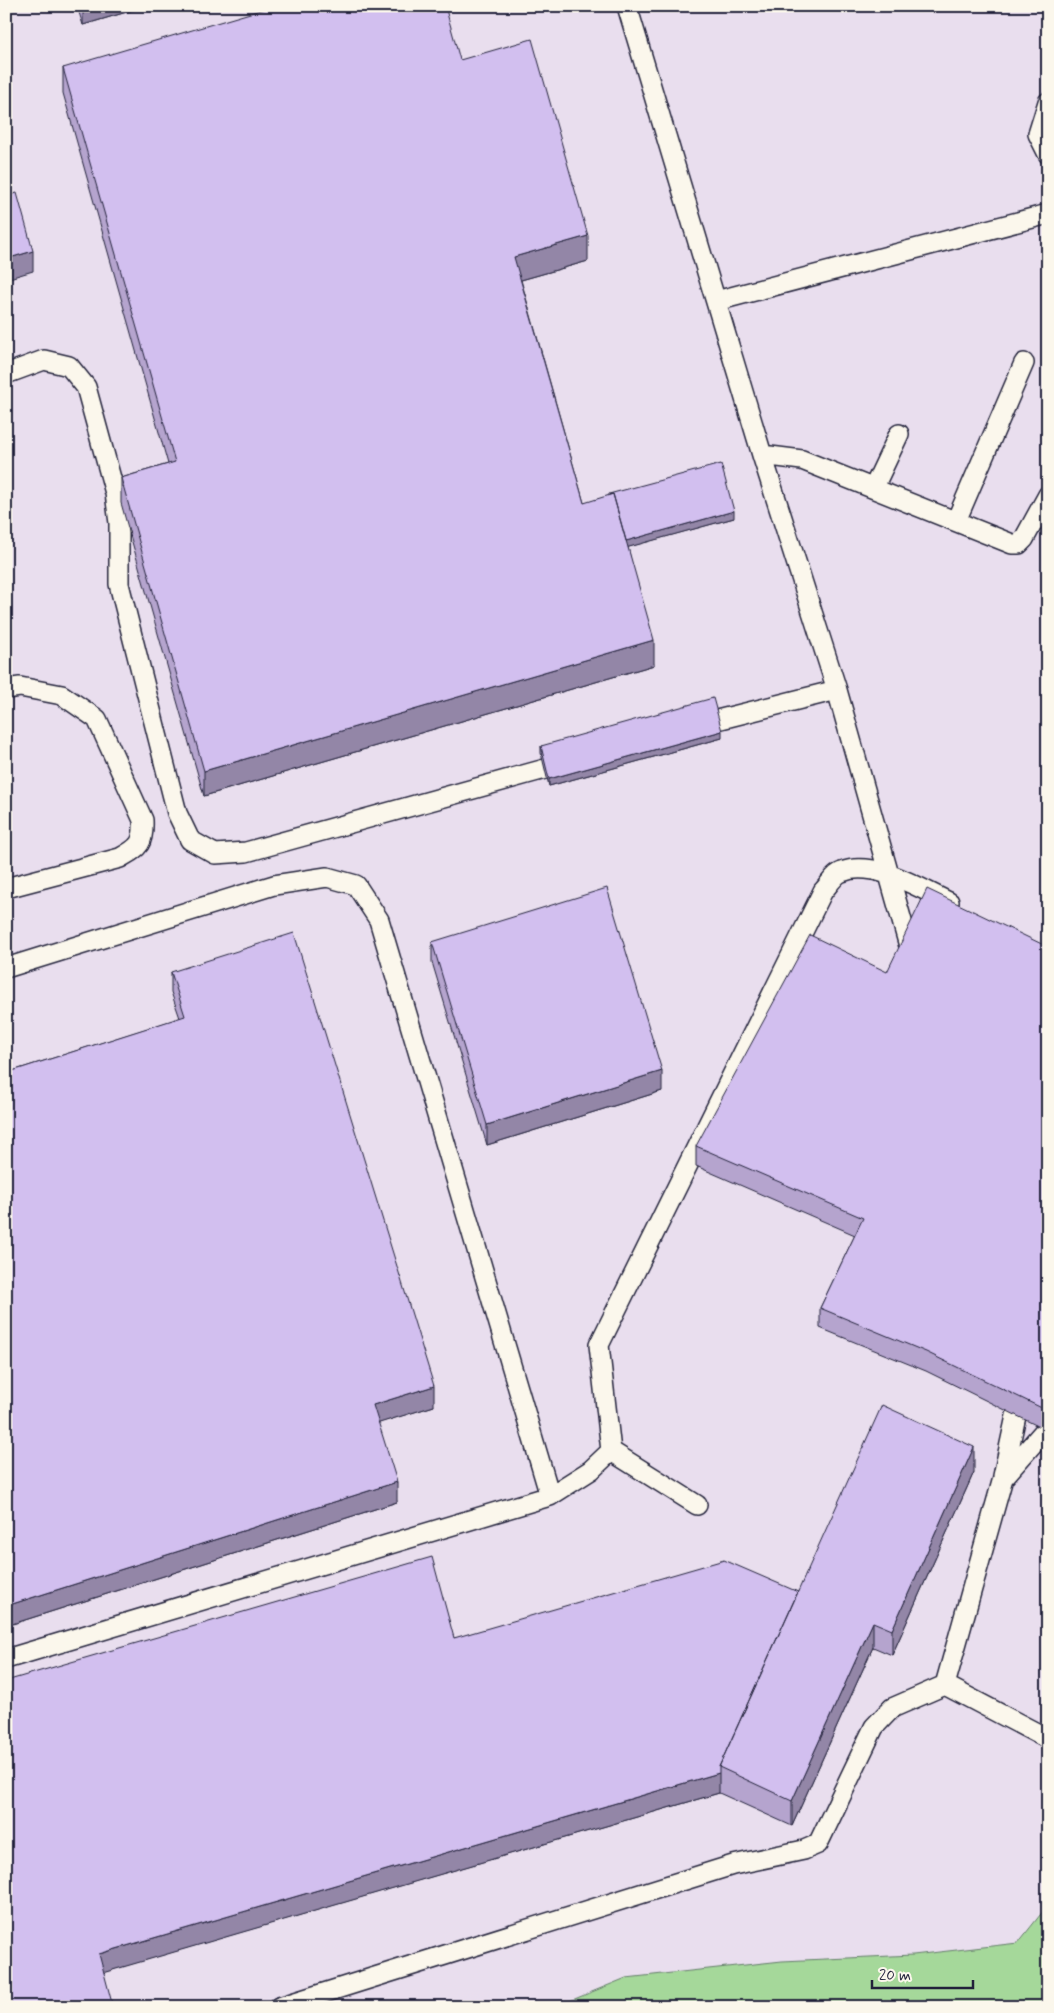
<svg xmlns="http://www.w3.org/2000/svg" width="1054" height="2013" font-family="Mynerve,sans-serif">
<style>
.built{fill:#e9deee}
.green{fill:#a5d89a;stroke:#647d6a}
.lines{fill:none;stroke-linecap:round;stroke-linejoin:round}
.lane-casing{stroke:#22223b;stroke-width:22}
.lane{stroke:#fbf7ec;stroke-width:19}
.wall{fill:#b5a4ce;stroke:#22223b}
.shaded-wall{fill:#9386a7;stroke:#22223b}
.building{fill:#d2bfef;stroke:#22223b}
</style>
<rect width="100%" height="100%" fill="#f3eced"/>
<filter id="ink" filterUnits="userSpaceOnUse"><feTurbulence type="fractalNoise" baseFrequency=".02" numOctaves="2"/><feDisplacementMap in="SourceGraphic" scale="10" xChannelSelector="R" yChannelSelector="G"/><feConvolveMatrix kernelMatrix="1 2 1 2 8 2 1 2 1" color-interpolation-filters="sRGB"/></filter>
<g filter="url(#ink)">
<!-- built -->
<path class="built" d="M 6,6 L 1048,6 L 1048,1905 L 1018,1943 L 913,1955 L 782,1961 L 626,1978 L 555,2007 L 6,2007 Z"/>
<!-- green -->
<path class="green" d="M 1048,1905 L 1048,2007 L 555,2007 L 626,1978 L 782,1961 L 913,1955 L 1018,1943 Z"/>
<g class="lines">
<!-- lane casing -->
<g class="lane-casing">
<path id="lane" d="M 627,6 L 762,455 L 837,690 L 909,946
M 1048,102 L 1038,134 L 1048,154
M 716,301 L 1048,214
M 6,374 L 44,360 L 69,366 L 86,387 L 115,493 L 119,523 L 119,584 L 177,813 L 190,840 L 215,854 L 246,852 L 545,769
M 762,455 L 802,460 L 1012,544 L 1019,544 L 1024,539 L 1048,495
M 874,487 L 899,434
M 956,521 L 1024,363
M 6,689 L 20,687 L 62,695 L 97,719 L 143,820 C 144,843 140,847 120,858 L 6,888
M 717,720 L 837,690
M 6,968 L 274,885 L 327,877 L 356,885 L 379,920 L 550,1496
M 1045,1430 L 1003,1478 L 945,1685 L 1048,1739
M 611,1451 L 599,1345 L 823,891 C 828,886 835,874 842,872 C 874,859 921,889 949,902
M 611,1451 L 697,1505
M 1003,1476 L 1016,1416
M 6,1659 L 550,1496 L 591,1470 L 611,1451
M 279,2007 L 733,1865 L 804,1850 L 818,1844 L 874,1727 L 892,1708 L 945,1685"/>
</g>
<!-- lane -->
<use href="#lane" class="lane"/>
</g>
<!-- wall -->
<path class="wall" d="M 77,6 L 147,6 L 83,25 Z
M 460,60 L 588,261 L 521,280 L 584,503 L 734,518 L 628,547 L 654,665 L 204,796 L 121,503 L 121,478 L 168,464 L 63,93 L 63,68 Z
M 722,738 L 549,786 L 541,753 L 541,746 Z
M 1048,884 L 1048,908 L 1044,907 L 1044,893 Z
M 432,942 L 662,1091 L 487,1145 L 432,962 Z
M 1048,947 L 1048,1431 L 926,1371 L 820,1328 L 820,1308 L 855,1235 L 696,1166 L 696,1146 L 887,972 Z
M 171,972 L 434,1406 L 378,1423 L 397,1502 L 6,1626 L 6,1073 L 180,1018 L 171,992 Z
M 974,1472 L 892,1655 L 873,1647 L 792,1826 L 719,1793 L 104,1972 L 6,2007 L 454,1638 L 798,1592 Z"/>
<!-- shaded-wall -->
<path class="shaded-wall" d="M 83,6 L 147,6 L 83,25 Z
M 588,236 L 588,261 L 514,282 L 514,257 Z
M 33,251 L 33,271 L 6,279 L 6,259 Z
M 734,511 L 734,518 L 622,549 L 622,542 Z
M 654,640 L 654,665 L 204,796 L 204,771 Z
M 722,731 L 722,738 L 549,786 L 549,779 Z
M 662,1071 L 662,1091 L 487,1145 L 487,1125 Z
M 434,1386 L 434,1406 L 373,1425 L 373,1405 Z
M 974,1447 L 974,1472 L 892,1655 L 892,1630 Z
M 397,1482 L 397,1502 L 6,1626 L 6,1606 Z
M 873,1622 L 873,1647 L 792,1826 L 792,1801 Z
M 719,1773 L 719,1793 L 99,1974 L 99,1954 Z"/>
<!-- building -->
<path class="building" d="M 274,6 L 445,6 L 460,60 L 532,39 L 588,236 L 514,257 L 584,503 L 613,494 L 654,640 L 204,771 L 121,478 L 175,462 L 63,68 Z
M 17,193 L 33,251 L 6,259 L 6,196 Z
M 721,464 L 734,511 L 626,541 L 613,494 L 609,495 L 609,494 Z
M 713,698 L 722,731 L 549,779 L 541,746 Z
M 1048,884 L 1048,895 L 1044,893 Z
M 607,888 L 662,1071 L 487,1125 L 432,942 Z
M 927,889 L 1048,947 L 1048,1411 L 926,1352 L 820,1308 L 863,1218 L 696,1146 L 810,935 L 887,972 Z
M 294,933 L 434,1386 L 373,1405 L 397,1482 L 6,1606 L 6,1073 L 185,1016 L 171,972 Z
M 882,1405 L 974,1447 L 892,1630 L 873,1622 L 792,1801 L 719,1767 Z
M 432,1557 L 454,1638 L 724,1560 L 798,1592 L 719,1767 L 719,1773 L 99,1954 L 113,2007 L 6,2007 L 6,1681 Z"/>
</g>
<!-- margin -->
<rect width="1054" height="2013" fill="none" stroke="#fbf7ec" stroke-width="25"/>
<rect x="12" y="12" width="1029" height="1988" fill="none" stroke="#22223b" stroke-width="2" filter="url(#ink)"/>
<!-- scale -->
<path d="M872 1980v8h101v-8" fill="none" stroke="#22223b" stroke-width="2.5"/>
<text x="879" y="1980" font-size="15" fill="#22223b" stroke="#fbf7ec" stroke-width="4" paint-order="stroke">20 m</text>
</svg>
